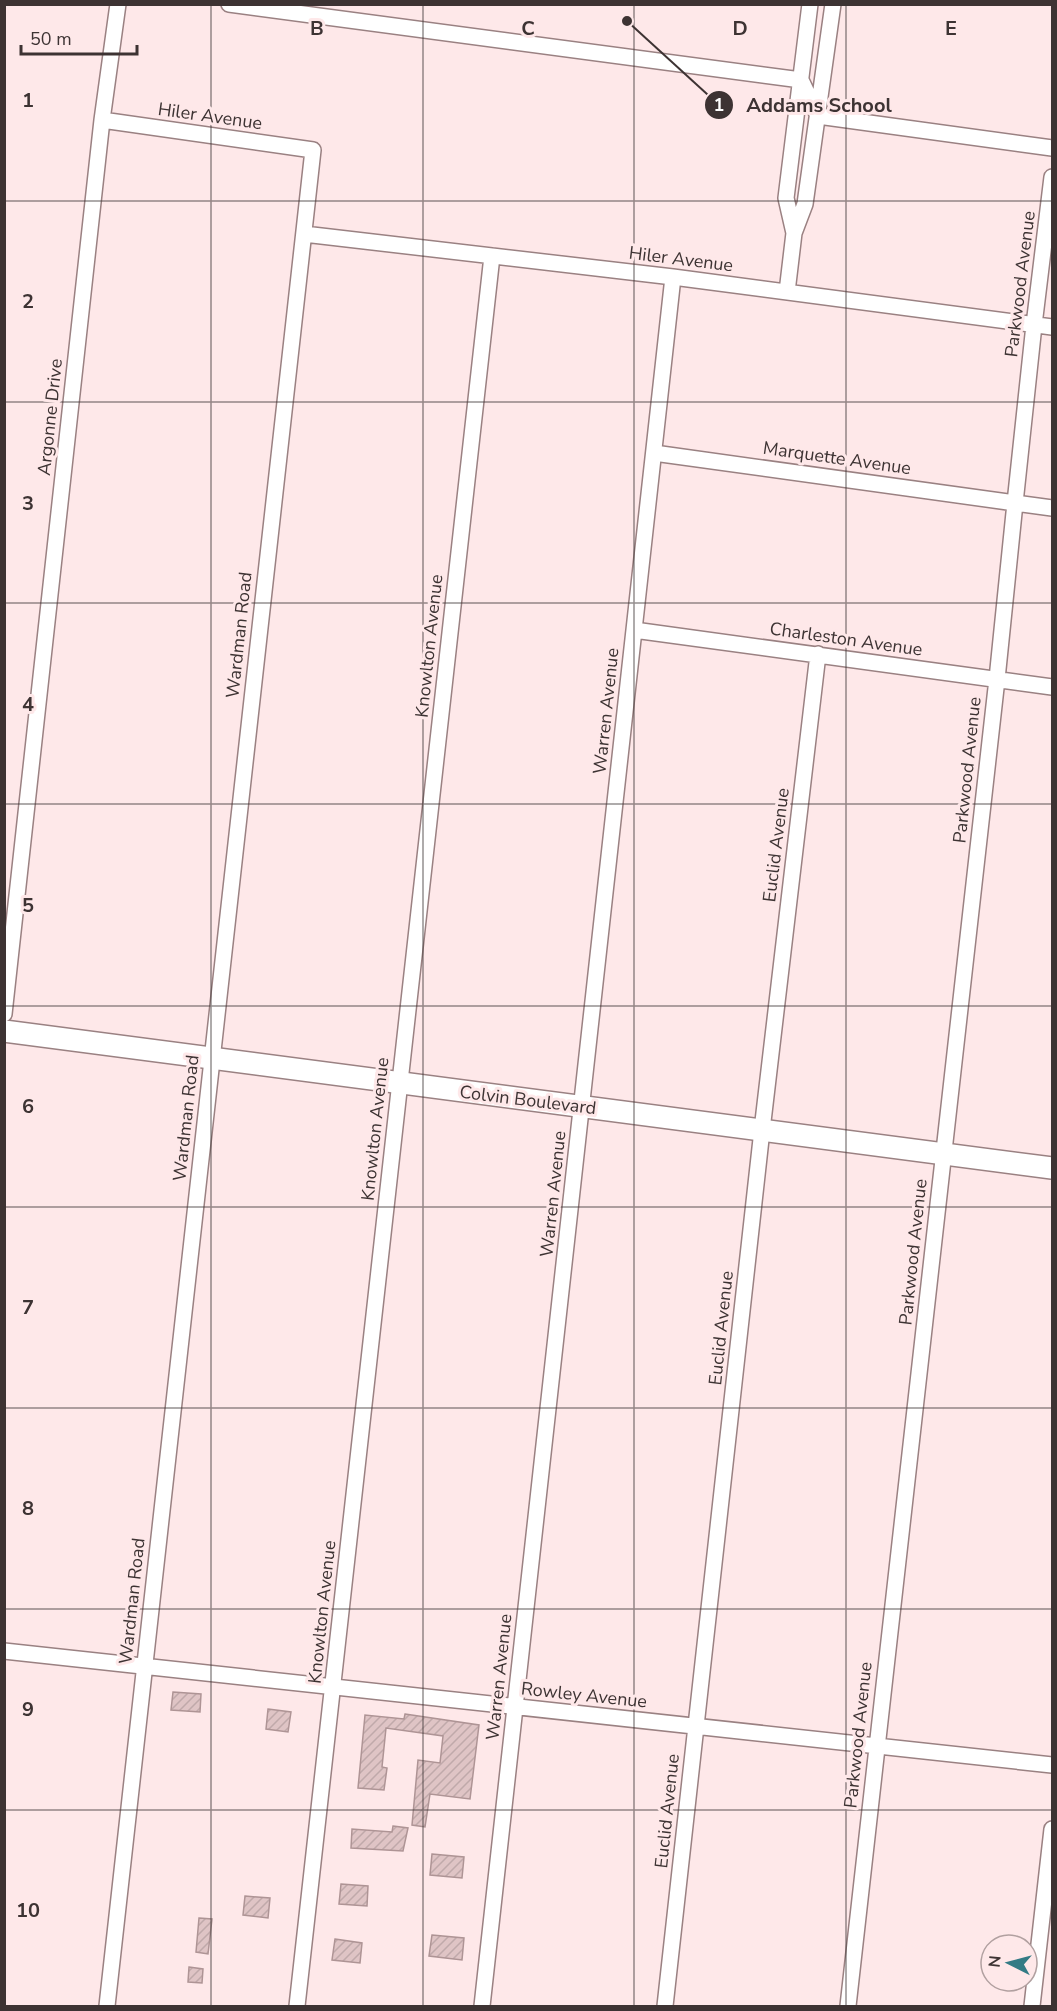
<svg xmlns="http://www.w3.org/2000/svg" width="1057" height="2011" font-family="'Nunito Sans',sans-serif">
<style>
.building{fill:url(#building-hatch);stroke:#ae9495;stroke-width:1.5}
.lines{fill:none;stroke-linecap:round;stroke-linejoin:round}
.street-casing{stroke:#9a8182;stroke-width:18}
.secondary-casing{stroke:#9a8182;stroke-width:24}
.street{stroke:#fff;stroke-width:15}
.secondary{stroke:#fff;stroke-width:21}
.grid{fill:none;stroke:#3d3333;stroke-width:1.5;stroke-opacity:0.55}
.labels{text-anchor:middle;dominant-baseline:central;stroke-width:6;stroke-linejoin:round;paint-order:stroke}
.street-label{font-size:18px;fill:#3d3333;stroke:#fee8e9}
.grid-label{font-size:20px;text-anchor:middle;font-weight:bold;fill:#3d3333;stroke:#fee8e9;stroke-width:6;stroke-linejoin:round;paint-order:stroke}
.leader{fill:none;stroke:#3d3333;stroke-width:2}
.callout-dot{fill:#3d3333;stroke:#fee8e9;stroke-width:2}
.mark-label{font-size:18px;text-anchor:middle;font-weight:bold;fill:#fff}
.callout-label{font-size:20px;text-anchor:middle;font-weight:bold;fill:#3d3333;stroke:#fee8e9;stroke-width:6;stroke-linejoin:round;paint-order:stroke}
</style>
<defs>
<pattern id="building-hatch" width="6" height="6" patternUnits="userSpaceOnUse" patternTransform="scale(1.5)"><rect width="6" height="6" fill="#dfc4c5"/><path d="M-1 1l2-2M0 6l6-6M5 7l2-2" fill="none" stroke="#c0a9aa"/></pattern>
</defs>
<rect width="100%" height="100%" fill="#fee8e9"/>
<!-- building -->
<path class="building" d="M 173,1692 L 201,1694 L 200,1712 L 171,1710 Z
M 268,1709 L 291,1712 L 288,1732 L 266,1729 Z
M 405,1714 L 479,1725 L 470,1799 L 430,1794 L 425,1827 L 412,1825 L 418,1760 L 440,1763 L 443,1736 L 386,1728 L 382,1767 L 387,1768 L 384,1790 L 358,1788 L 365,1715 L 404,1719 Z
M 393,1826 L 408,1828 L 403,1851 L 351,1848 L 352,1829 L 392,1832 Z
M 432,1854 L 464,1857 L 462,1878 L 430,1875 Z
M 341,1884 L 368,1886 L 367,1906 L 339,1904 Z
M 245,1896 L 270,1898 L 268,1918 L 243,1915 Z
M 199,1918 L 212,1919 L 208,1954 L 196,1952 Z
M 432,1935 L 464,1938 L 462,1960 L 429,1956 Z
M 335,1939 L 362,1943 L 360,1963 L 332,1960 Z
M 189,1967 L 203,1969 L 202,1983 L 188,1982 Z"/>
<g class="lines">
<!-- street casing -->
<g class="street-casing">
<path id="street" d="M 229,4 L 801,80 L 818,116 L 1052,148
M 102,120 L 313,150 L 107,2006
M 1052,177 L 1034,325 L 1015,503 L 1052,508
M 794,233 L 786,198 L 810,4
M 304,234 L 673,277 L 1052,327
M 787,292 L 794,233 L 805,204 L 833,4
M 654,453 L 1015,503 L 997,679 L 848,2006
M 634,630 L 1052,687
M 4,1014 L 102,120 L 118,4
M 4,1651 L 1052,1765
M 297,2006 L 492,256
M 482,2006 L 673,277
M 665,2006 L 762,1130 L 818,654
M 1032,2006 L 1052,1829"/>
</g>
<!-- secondary casing -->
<g class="secondary-casing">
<path id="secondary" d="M 4,1031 L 1052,1168"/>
</g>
<!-- street -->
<use href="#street" class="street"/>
<!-- secondary -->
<use href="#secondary" class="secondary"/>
</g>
<!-- grid -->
<path class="grid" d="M 211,4 L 211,2006M 423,4 L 423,2006M 634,4 L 634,2006M 846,4 L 846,2006M 4,201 L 1052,201M 4,402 L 1052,402M 4,603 L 1052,603M 4,804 L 1052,804M 4,1006 L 1052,1006M 4,1207 L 1052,1207M 4,1408 L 1052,1408M 4,1609 L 1052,1609M 4,1810 L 1052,1810"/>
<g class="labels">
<!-- street labels -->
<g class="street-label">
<text transform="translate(210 116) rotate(8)">Hiler Avenue</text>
<text transform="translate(681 259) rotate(7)">Hiler Avenue</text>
<text transform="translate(1020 284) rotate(-83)">Parkwood Avenue</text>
<text transform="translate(50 417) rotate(-84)">Argonne Drive</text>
<text transform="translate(837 458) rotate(8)">Marquette Avenue</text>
<text transform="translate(239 635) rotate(-84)">Wardman Road</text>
<text transform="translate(846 639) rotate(8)">Charleston Avenue</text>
<text transform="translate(429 646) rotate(-84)">Knowlton Avenue</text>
<text transform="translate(606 711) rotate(-84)">Warren Avenue</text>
<text transform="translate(967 770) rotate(-84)">Parkwood Avenue</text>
<text transform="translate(776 845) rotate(-83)">Euclid Avenue</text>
<text transform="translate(528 1100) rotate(7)">Colvin Boulevard</text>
<text transform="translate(186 1118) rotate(-84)">Wardman Road</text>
<text transform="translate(375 1129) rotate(-84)">Knowlton Avenue</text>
<text transform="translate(553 1194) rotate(-84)">Warren Avenue</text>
<text transform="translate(913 1252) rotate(-84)">Parkwood Avenue</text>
<text transform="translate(721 1328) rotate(-84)">Euclid Avenue</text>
<text transform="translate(132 1601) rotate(-84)">Wardman Road</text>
<text transform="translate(322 1612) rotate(-84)">Knowlton Avenue</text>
<text transform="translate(499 1677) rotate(-84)">Warren Avenue</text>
<text transform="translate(584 1695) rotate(6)">Rowley Avenue</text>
<text transform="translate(858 1735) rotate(-84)">Parkwood Avenue</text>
<text transform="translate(667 1811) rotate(-84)">Euclid Avenue</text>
</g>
</g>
<g class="grid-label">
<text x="317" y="35">B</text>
<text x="528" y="35">C</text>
<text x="740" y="35">D</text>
<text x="951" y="35">E</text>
<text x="28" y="107">1</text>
<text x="28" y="308">2</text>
<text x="28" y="510">3</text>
<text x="28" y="711">4</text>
<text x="28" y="912">5</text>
<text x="28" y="1113">6</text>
<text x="28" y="1314">7</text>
<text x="28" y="1515">8</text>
<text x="28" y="1716">9</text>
<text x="28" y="1917">10</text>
</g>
<!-- callouts -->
<path class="leader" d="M627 21L719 105"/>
<g class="callout-dot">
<circle cx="627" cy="21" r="6"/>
<circle cx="719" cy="105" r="15"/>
</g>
<g class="mark-label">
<text x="719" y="111">1</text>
</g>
<g class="callout-label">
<text x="819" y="112">Addams School</text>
</g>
<!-- border -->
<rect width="1057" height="2011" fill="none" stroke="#3d3333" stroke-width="12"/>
<!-- north arrow -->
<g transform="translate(1009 1963) rotate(276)"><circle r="28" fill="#fee8e9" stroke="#b1a0a0" stroke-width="1.5"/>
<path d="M0-4.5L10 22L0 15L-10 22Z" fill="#337b85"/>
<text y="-9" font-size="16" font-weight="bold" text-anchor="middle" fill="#3d3333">N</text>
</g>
<!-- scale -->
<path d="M21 45v9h116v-9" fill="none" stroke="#3d3333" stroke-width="3"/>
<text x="30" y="45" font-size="18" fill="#3d3333" stroke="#fee8e9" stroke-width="4.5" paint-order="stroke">50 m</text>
</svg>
